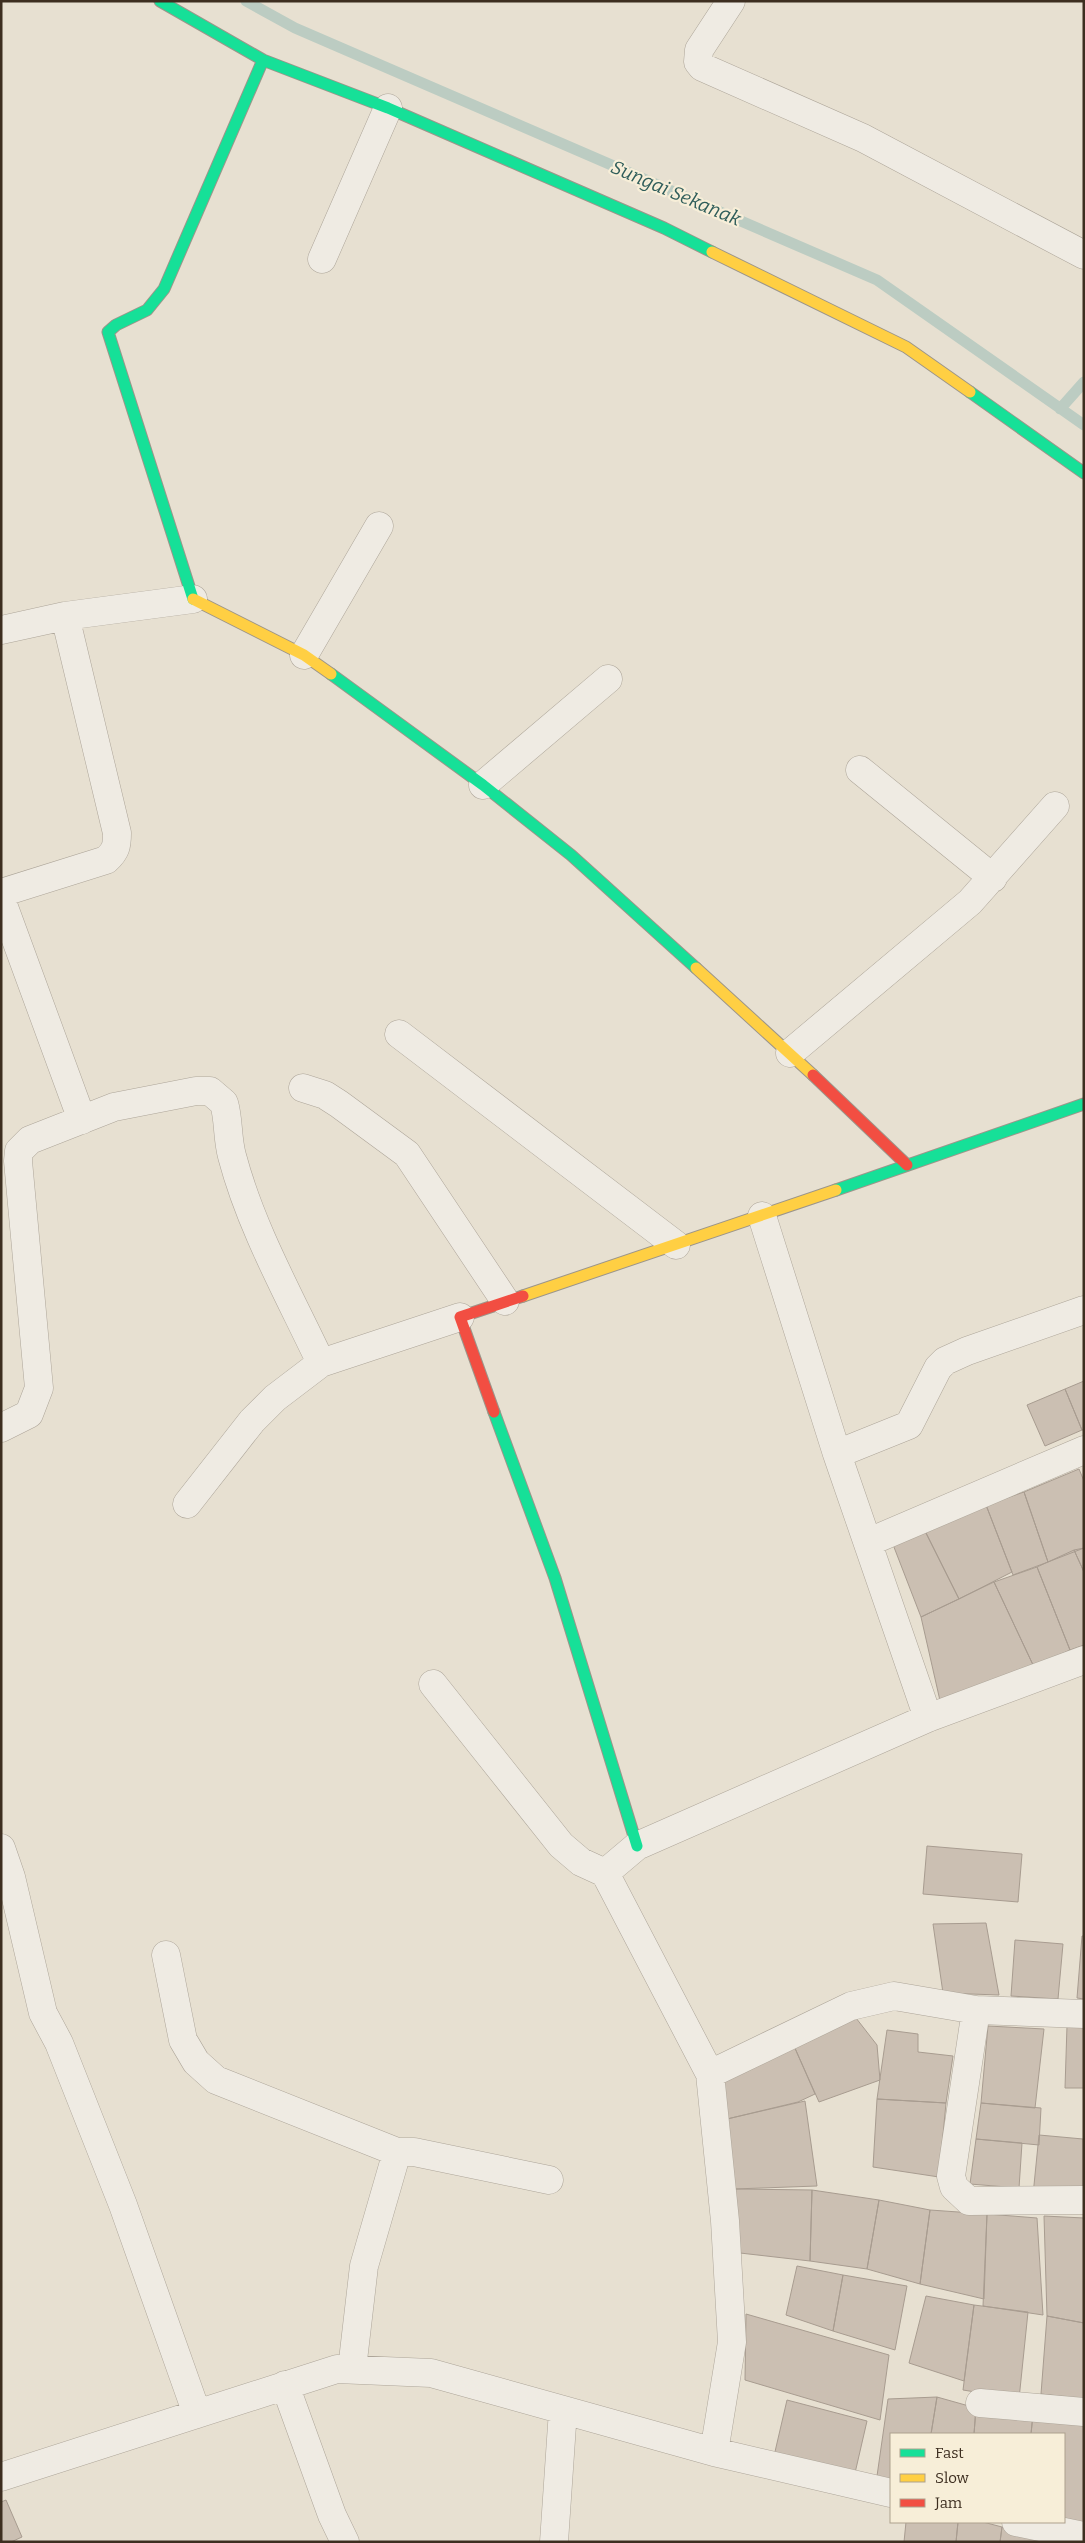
<svg xmlns="http://www.w3.org/2000/svg" width="1085" height="2543" font-family="Bitter,serif">
<style>
.lines{fill:none;stroke-linecap:round;stroke-linejoin:round}
.stream{stroke:#bcccc2;stroke-width:11}
.building{fill:#cbbfb2;stroke:#a89c90}
.street-casing{stroke:#ada599;stroke-width:29}
.fast-casing{stroke:#9c958a;stroke-width:13}
.slow-casing{stroke:#9c958a;stroke-width:13}
.jam-casing{stroke:#9c958a;stroke-width:13}
.street{stroke:#efebe3;stroke-width:28}
.fast{stroke:#16e098;stroke-width:11}
.slow{stroke:#ffcf43;stroke-width:11}
.jam{stroke:#f24e42;stroke-width:11}
.labels{text-anchor:middle;dominant-baseline:central;stroke-width:4.5;stroke-linejoin:round;paint-order:stroke}
.water-label{font-size:19px;font-style:italic;fill:#2f5d5a;stroke:#f7eed8}
</style>
<rect width="100%" height="100%" fill="#e7e0d1"/>
<g class="lines">
<!-- stream -->
<path class="stream" d="M 246,1 L 295,28 L 877,280 L 1084,425
M 1060,409 L 1084,382"/>
</g>
<!-- building -->
<path class="building" d="M 1084,1381 L 1084,1430 L 1082,1430 L 1065,1389 Z
M 1065,1389 L 1082,1430 L 1045,1446 L 1027,1405 Z
M 1079,1469 L 1084,1481 L 1084,1548 L 1048,1562 L 1024,1492 Z
M 1024,1492 L 1048,1562 L 1013,1575 L 986,1505 Z
M 986,1505 L 1012,1572 L 959,1599 L 925,1531 Z
M 925,1531 L 959,1599 L 921,1617 L 892,1542 Z
M 1084,1548 L 1084,1572 L 1074,1550 Z
M 1074,1550 L 1084,1572 L 1084,1645 L 1070,1650 L 1037,1567 Z
M 1037,1567 L 1070,1650 L 1034,1667 L 994,1582 Z
M 994,1582 L 1034,1667 L 941,1705 L 921,1617 Z
M 927,1846 L 1022,1854 L 1018,1902 L 923,1894 Z
M 986,1923 L 999,1995 L 943,1993 L 933,1924 Z
M 1082,1936 L 1084,1936 L 1084,1999 L 1077,1998 Z
M 1015,1940 L 1063,1944 L 1058,1999 L 1011,1996 Z
M 856,2018 L 877,2045 L 880,2080 L 819,2102 L 794,2046 Z
M 988,2026 L 1044,2029 L 1035,2108 L 981,2103 Z
M 1067,2026 L 1084,2027 L 1084,2088 L 1065,2088 Z
M 887,2030 L 918,2034 L 918,2052 L 953,2056 L 946,2103 L 877,2099 Z
M 794,2046 L 815,2094 L 798,2102 L 727,2119 L 723,2081 Z
M 877,2099 L 946,2103 L 939,2177 L 873,2167 Z
M 805,2101 L 817,2186 L 734,2189 L 727,2119 Z
M 981,2103 L 1041,2108 L 1039,2145 L 976,2139 Z
M 1039,2135 L 1083,2139 L 1083,2192 L 1033,2195 Z
M 976,2139 L 1022,2143 L 1019,2188 L 970,2184 Z
M 734,2189 L 812,2190 L 810,2261 L 740,2253 Z
M 812,2190 L 879,2200 L 867,2269 L 810,2261 Z
M 879,2200 L 930,2210 L 920,2284 L 867,2269 Z
M 930,2210 L 987,2214 L 984,2299 L 920,2284 Z
M 987,2214 L 1037,2218 L 1043,2315 L 983,2306 Z
M 1044,2216 L 1084,2218 L 1084,2323 L 1047,2316 Z
M 797,2266 L 843,2275 L 833,2331 L 786,2315 Z
M 843,2275 L 907,2286 L 895,2350 L 833,2331 Z
M 926,2296 L 974,2305 L 964,2381 L 909,2363 Z
M 974,2305 L 1028,2312 L 1019,2399 L 963,2390 Z
M 746,2314 L 889,2355 L 880,2420 L 745,2380 Z
M 1047,2316 L 1084,2323 L 1084,2399 L 1041,2394 Z
M 937,2397 L 976,2408 L 974,2434 L 931,2434 Z
M 937,2397 L 931,2434 L 891,2434 L 891,2479 L 877,2476 L 888,2399 Z
M 787,2400 L 867,2421 L 855,2473 L 774,2456 Z
M 976,2408 L 1033,2414 L 1031,2434 L 974,2434 Z
M 1033,2414 L 1084,2418 L 1084,2535 L 1064,2522 L 1064,2434 L 1031,2434 Z
M 6,2500 L 22,2537 L 11,2542 L 1,2542 L 1,2502 Z
M 906,2522 L 958,2522 L 956,2542 L 904,2542 Z
M 958,2522 L 983,2522 L 1002,2527 L 1000,2542 L 956,2542 Z
M 1002,2527 L 1040,2540 L 1040,2542 L 1000,2542 Z"/>
<g class="lines">
<!-- street casing -->
<g class="street-casing">
<path id="street" d="M 731,1 L 699,50 L 698,62 L 702,67 L 863,138 L 1084,255
M 322,259 L 388,108
M 1,630 L 65,616 L 193,599
M 304,655 L 379,526
M 860,770 L 993,878
M 483,785 L 608,679
M 1,893 L 106,860 C 116,851 117,846 117,833 L 65,616
M 1,899 L 82,1120
M 399,1034 L 676,1245
M 790,1053 L 970,902 L 1055,806
M 303,1088 L 325,1095 L 339,1104 L 407,1154 L 505,1301
M 762,1216 L 837,1454 L 928,1718
M 1,1428 L 29,1414 L 39,1388 L 18,1161 L 19,1151 L 30,1140 L 114,1107 L 196,1091 L 210,1091 L 224,1103 C 229,1120 227,1138 232,1156 C 251,1228 289,1295 321,1363 L 460,1317
M 837,1454 L 909,1425 L 938,1368 L 945,1361 L 967,1351 L 1084,1310
M 187,1504 L 252,1421 L 275,1398 L 321,1363
M 869,1542 L 1084,1450
M 433,1684 L 561,1845 L 581,1862 L 605,1873 L 710,2074 L 725,2221 L 732,2342 L 714,2452
M 1,1848 L 11,1877 L 43,2013 L 59,2043 L 123,2205 L 197,2414
M 605,1873 L 637,1846 L 928,1718 L 1084,1660
M 166,1955 L 183,2040 L 196,2062 L 216,2080 L 397,2152 L 414,2152 L 549,2180
M 976,2010 L 951,2176 L 954,2187 L 969,2201 L 1084,2200
M 710,2074 L 851,2006 L 894,1996 L 976,2010 L 1084,2014
M 352,2369 L 364,2266 L 397,2152
M 285,2385 L 332,2515 L 345,2542
M 980,2403 L 1084,2412
M 1,2477 L 337,2369 L 431,2373 L 714,2452 L 891,2493
M 1016,2522 L 1084,2536
M 554,2542 L 563,2410"/>
</g>
<!-- fast casing -->
<g class="fast-casing">
<path id="fast" d="M 160,1 L 263,60 L 388,108 L 664,228 L 712,252
M 970,392 L 1084,473
M 193,599 L 108,332 L 116,325 L 147,310 L 164,289 L 263,60
M 331,674 L 483,785 L 571,855 L 696,968
M 836,1190 L 1084,1104
M 494,1412 L 555,1578 L 637,1846"/>
</g>
<!-- slow casing -->
<g class="slow-casing">
<path id="slow" d="M 712,252 L 906,347 L 970,392
M 193,599 L 304,655 L 331,674
M 696,968 L 813,1075
M 523,1296 L 836,1190"/>
</g>
<!-- jam casing -->
<g class="jam-casing">
<path id="jam" d="M 813,1075 L 907,1165
M 494,1412 L 460,1317 L 523,1296"/>
</g>
<!-- street -->
<use href="#street" class="street"/>
<!-- fast -->
<use href="#fast" class="fast"/>
<!-- slow -->
<use href="#slow" class="slow"/>
<!-- jam -->
<use href="#jam" class="jam"/>
</g>
<g class="labels">
<!-- water labels -->
<g class="water-label">
<text transform="translate(676 193) rotate(23)">Sungai Sekanak</text>
</g>
</g>
<!-- border -->
<rect width="1085" height="2543" fill="none" stroke="#3d2e20" stroke-width="5"/>
<!-- legend -->
<rect x="890" y="2433" width="175" height="90" fill="#f7eed8" stroke="#ada18e"/>
<rect x="900" y="2449" width="25" height="8" fill="#16e098" stroke="#ada18e"/>
<text x="935" y="2458" font-size="15" fill="#3d2e20">Fast</text>
<rect x="900" y="2474" width="25" height="8" fill="#ffcf43" stroke="#ada18e"/>
<text x="935" y="2483" font-size="15" fill="#3d2e20">Slow</text>
<rect x="900" y="2499" width="25" height="8" fill="#f24e42" stroke="#ada18e"/>
<text x="935" y="2508" font-size="15" fill="#3d2e20">Jam</text>
</svg>
